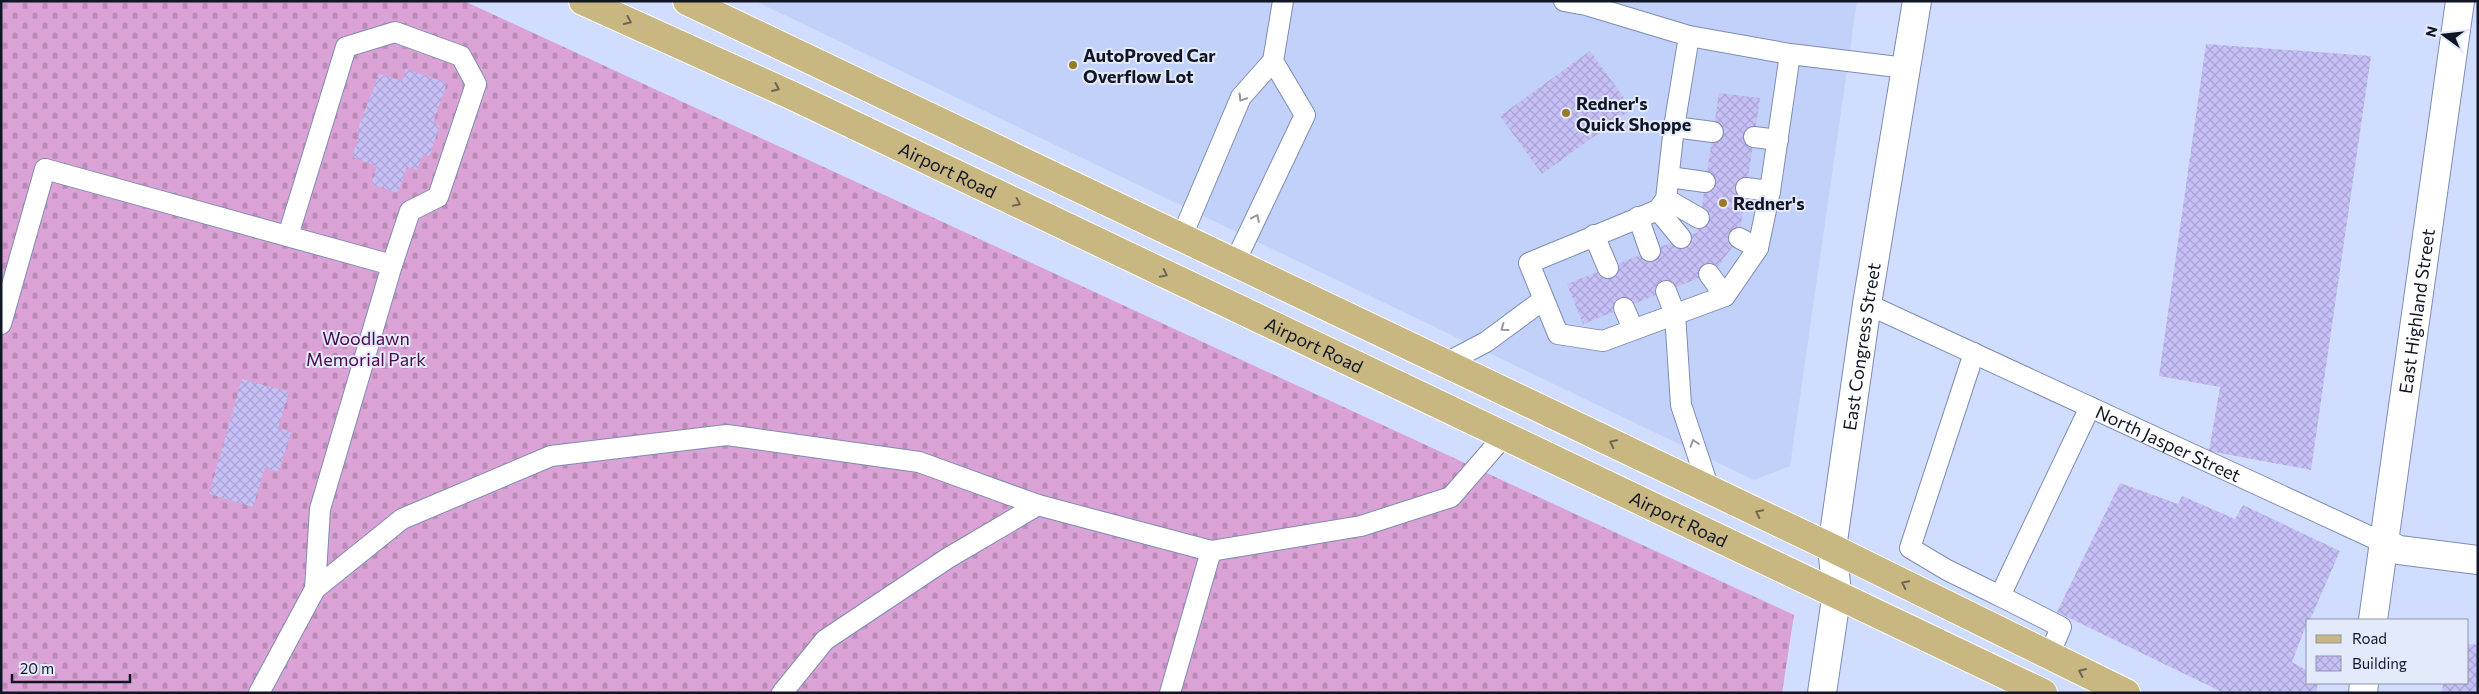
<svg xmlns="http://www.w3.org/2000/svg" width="2479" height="694" font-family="Commissioner,sans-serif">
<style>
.built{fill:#c2d1f9}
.cemetery{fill:url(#cemetery-stones)}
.building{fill:url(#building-cross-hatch)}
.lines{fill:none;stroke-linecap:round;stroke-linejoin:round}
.lane-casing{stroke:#7e8cb4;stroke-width:22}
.street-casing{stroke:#7e8cb4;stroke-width:30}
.primary-casing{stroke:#fff;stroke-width:30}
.lane{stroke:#fff;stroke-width:20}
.street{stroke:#fff;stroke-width:28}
.primary{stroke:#c9b782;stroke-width:28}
.oneway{stroke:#6d6654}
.oneway2{stroke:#94969d}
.poi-dot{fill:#987a23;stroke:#e3eafc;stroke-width:2}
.labels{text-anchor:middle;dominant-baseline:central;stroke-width:4;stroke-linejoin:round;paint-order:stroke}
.poi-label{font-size:18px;font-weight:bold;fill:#111625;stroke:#e3eafc;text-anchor:start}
.street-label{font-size:18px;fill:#111625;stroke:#e3eafc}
.park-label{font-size:18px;fill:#4c074b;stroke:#e3eafc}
</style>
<defs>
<pattern id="cemetery-stones" width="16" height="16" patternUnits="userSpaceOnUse" patternTransform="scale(1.25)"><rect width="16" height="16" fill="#daa2d5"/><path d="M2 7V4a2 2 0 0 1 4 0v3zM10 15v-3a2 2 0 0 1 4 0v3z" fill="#ba8bb7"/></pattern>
<pattern id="building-cross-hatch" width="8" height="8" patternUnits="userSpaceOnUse" patternTransform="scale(1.25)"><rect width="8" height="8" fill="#c6c0f7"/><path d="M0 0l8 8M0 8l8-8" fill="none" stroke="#a9a4d4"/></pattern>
</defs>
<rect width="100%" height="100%" fill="#d0ddff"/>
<!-- built -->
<path class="built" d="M 755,1 L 1857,1 L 1790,466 L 1754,480 Z"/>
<!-- cemetery -->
<path class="cemetery" d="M 1,1 L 464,1 L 1794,615 L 1782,693 L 1,693 Z"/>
<!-- building -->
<path class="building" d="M 2206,44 L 2371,56 L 2311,470 L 2209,451 L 2220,387 L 2159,376 Z
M 1590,51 L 1632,109 L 1542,174 L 1500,116 Z
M 406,69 L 447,83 L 433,123 L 440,126 L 429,156 L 423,154 L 417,170 L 407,167 L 398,193 L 371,184 L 377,166 L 352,157 L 360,132 L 357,131 L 379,74 L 402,81 Z
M 1719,93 L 1760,98 L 1739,238 L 1714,272 L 1583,324 L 1567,284 L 1698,232 Z
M 242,379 L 289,392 L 278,428 L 291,432 L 279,472 L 265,468 L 253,507 L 209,494 Z
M 2120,483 L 2178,504 L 2182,496 L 2235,519 L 2243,505 L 2340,551 L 2310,620 L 2308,620 L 2292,662 L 2308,671 L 2308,683 L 2318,683 L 2316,693 L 2224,693 L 2057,612 Z
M 2468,644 L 2478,645 L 2478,693 L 2442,693 L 2443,683 L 2468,683 Z"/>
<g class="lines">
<!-- lane casing -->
<g class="lane-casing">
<g id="lane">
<path d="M 1564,1 L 1586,5 L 1689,36 L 1790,54"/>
<path d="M 1689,36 L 1674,127 L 1666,199 L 1658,210 L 1529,263 L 1558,334 L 1603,341 L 1725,296 L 1758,248 L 1770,191 L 1790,54 L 1906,68"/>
<path d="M 1674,127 L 1713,132"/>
<path d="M 1754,137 L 1778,140"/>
<path d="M 1669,177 L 1705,182"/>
<path d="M 1746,188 L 1770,191"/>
<path d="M 1666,199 L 1699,218"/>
<path d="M 1658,210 L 1681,238"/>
<path d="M 1638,217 L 1650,251"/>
<path d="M 1594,235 L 1608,268"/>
<path d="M 288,236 L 346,47 L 395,32 L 461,56 L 476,84 L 438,197 L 410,211 L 392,265"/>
<path d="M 1182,236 L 1241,97 L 1273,61 L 1283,1"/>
<path d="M 1739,238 L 1758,248"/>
<path d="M 1235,262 L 1305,115 L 1273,61"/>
<path d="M 1709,274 L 1725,296"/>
<path d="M 1666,291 L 1675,314 L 1681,405 L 1709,489"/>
<path id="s1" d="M 1867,304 L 2384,543"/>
<path d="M 1624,308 L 1633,329"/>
<path d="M 1,324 L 45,169 L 392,265 L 320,509 L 315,589"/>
<path d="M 1974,353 L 1910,548 L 1947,570 L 2000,596"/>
<path d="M 1446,363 L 1486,342 L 1543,300"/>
<path d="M 2049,656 L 2061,627 L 2000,596 L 2090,407"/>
<path d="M 259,693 L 315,589 L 402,519 L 551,456 L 727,435 L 919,462 L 1038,505 L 1211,551 L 1361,526 L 1451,497 L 1504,436"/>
<path d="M 782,693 L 825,640 L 948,558 L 1038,505"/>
<path d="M 1170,693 L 1211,551"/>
</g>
</g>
<!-- street casing -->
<g class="street-casing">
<g id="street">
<path d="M 2384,543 L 2399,550 L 2478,560"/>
<path id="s2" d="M 2373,620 L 2460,1"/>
<path id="s3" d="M 1822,693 L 1837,592 L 1832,548 L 1867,304 L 1917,1"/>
<path d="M 2363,693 L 2364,683"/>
</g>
</g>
<!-- primary casing -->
<g class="primary-casing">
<g id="primary">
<path id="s4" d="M 583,1 L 793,96 L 2043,693"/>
<path d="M 687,1 L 1832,548 L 2126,693"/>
</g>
</g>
<!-- lane -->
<use href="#lane" class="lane"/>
<!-- street -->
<use href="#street" class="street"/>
<!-- primary -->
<use href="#primary" class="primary"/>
</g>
<!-- one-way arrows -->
<defs><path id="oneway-chevron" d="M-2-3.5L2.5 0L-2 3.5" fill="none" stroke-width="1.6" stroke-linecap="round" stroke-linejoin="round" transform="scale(1.25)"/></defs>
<g class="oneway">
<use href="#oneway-chevron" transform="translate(628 21) rotate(24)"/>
<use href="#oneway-chevron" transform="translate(776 88) rotate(24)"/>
<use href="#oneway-chevron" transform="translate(1017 203) rotate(26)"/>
<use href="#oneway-chevron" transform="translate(1164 274) rotate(26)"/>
<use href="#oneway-chevron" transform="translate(1613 443) rotate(-154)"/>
<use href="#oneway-chevron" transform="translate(1759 513) rotate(-154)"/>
<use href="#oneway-chevron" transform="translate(1905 584) rotate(-154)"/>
<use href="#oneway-chevron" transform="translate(2082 672) rotate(-155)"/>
</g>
<g class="oneway2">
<use href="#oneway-chevron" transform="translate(1242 98) rotate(122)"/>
<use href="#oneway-chevron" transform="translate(1256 218) rotate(-65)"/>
<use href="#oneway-chevron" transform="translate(1504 328) rotate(144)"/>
<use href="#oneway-chevron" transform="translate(1694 443) rotate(-108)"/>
</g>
<!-- markers -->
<g class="poi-dot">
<circle cx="1073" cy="65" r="5"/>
<circle cx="1566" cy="113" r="5"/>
<circle cx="1723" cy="203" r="5"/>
</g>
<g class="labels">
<!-- poi labels -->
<g class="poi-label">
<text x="1083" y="55">AutoProved Car<tspan x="1083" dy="21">Overflow Lot</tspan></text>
<text x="1576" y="103">Redner's<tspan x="1576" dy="21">Quick Shoppe</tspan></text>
<text x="1733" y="203">Redner's</text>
</g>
<!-- street labels -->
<g class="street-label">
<text stroke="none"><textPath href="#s4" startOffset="402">Airport Road</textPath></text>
<text stroke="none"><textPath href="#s2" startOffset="312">East Highland Street</textPath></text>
<text stroke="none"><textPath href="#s4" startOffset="808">Airport Road</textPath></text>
<text stroke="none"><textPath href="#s3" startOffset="350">East Congress Street</textPath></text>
<text stroke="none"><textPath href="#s1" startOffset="332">North Jasper Street</textPath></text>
<text stroke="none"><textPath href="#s4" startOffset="1212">Airport Road</textPath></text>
</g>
<!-- park labels -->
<g class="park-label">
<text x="366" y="338">Woodlawn<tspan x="366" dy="21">Memorial Park</tspan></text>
</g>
</g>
<!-- border -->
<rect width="2479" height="694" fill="none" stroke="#111625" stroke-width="5"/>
<!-- legend -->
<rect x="2306" y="619" width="162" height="65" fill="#e3eafc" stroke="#8f95a6"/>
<rect x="2316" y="635" width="25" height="8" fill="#c9b782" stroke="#8f95a6"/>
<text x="2352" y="644" font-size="15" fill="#111625">Road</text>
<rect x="2316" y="656" width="25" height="15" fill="url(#building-cross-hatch)" stroke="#8f95a6"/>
<text x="2352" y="669" font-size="15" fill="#111625">Building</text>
<!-- north arrow -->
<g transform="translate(2444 35) rotate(285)" stroke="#e3eafc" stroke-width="4" paint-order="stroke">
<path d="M0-4L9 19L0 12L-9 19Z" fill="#111625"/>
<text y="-8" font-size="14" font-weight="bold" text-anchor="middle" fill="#111625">N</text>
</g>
<!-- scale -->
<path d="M12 674v8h118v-8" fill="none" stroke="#111625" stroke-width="2.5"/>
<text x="20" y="674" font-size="15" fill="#111625" stroke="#e3eafc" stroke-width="4" paint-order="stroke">20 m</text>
</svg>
